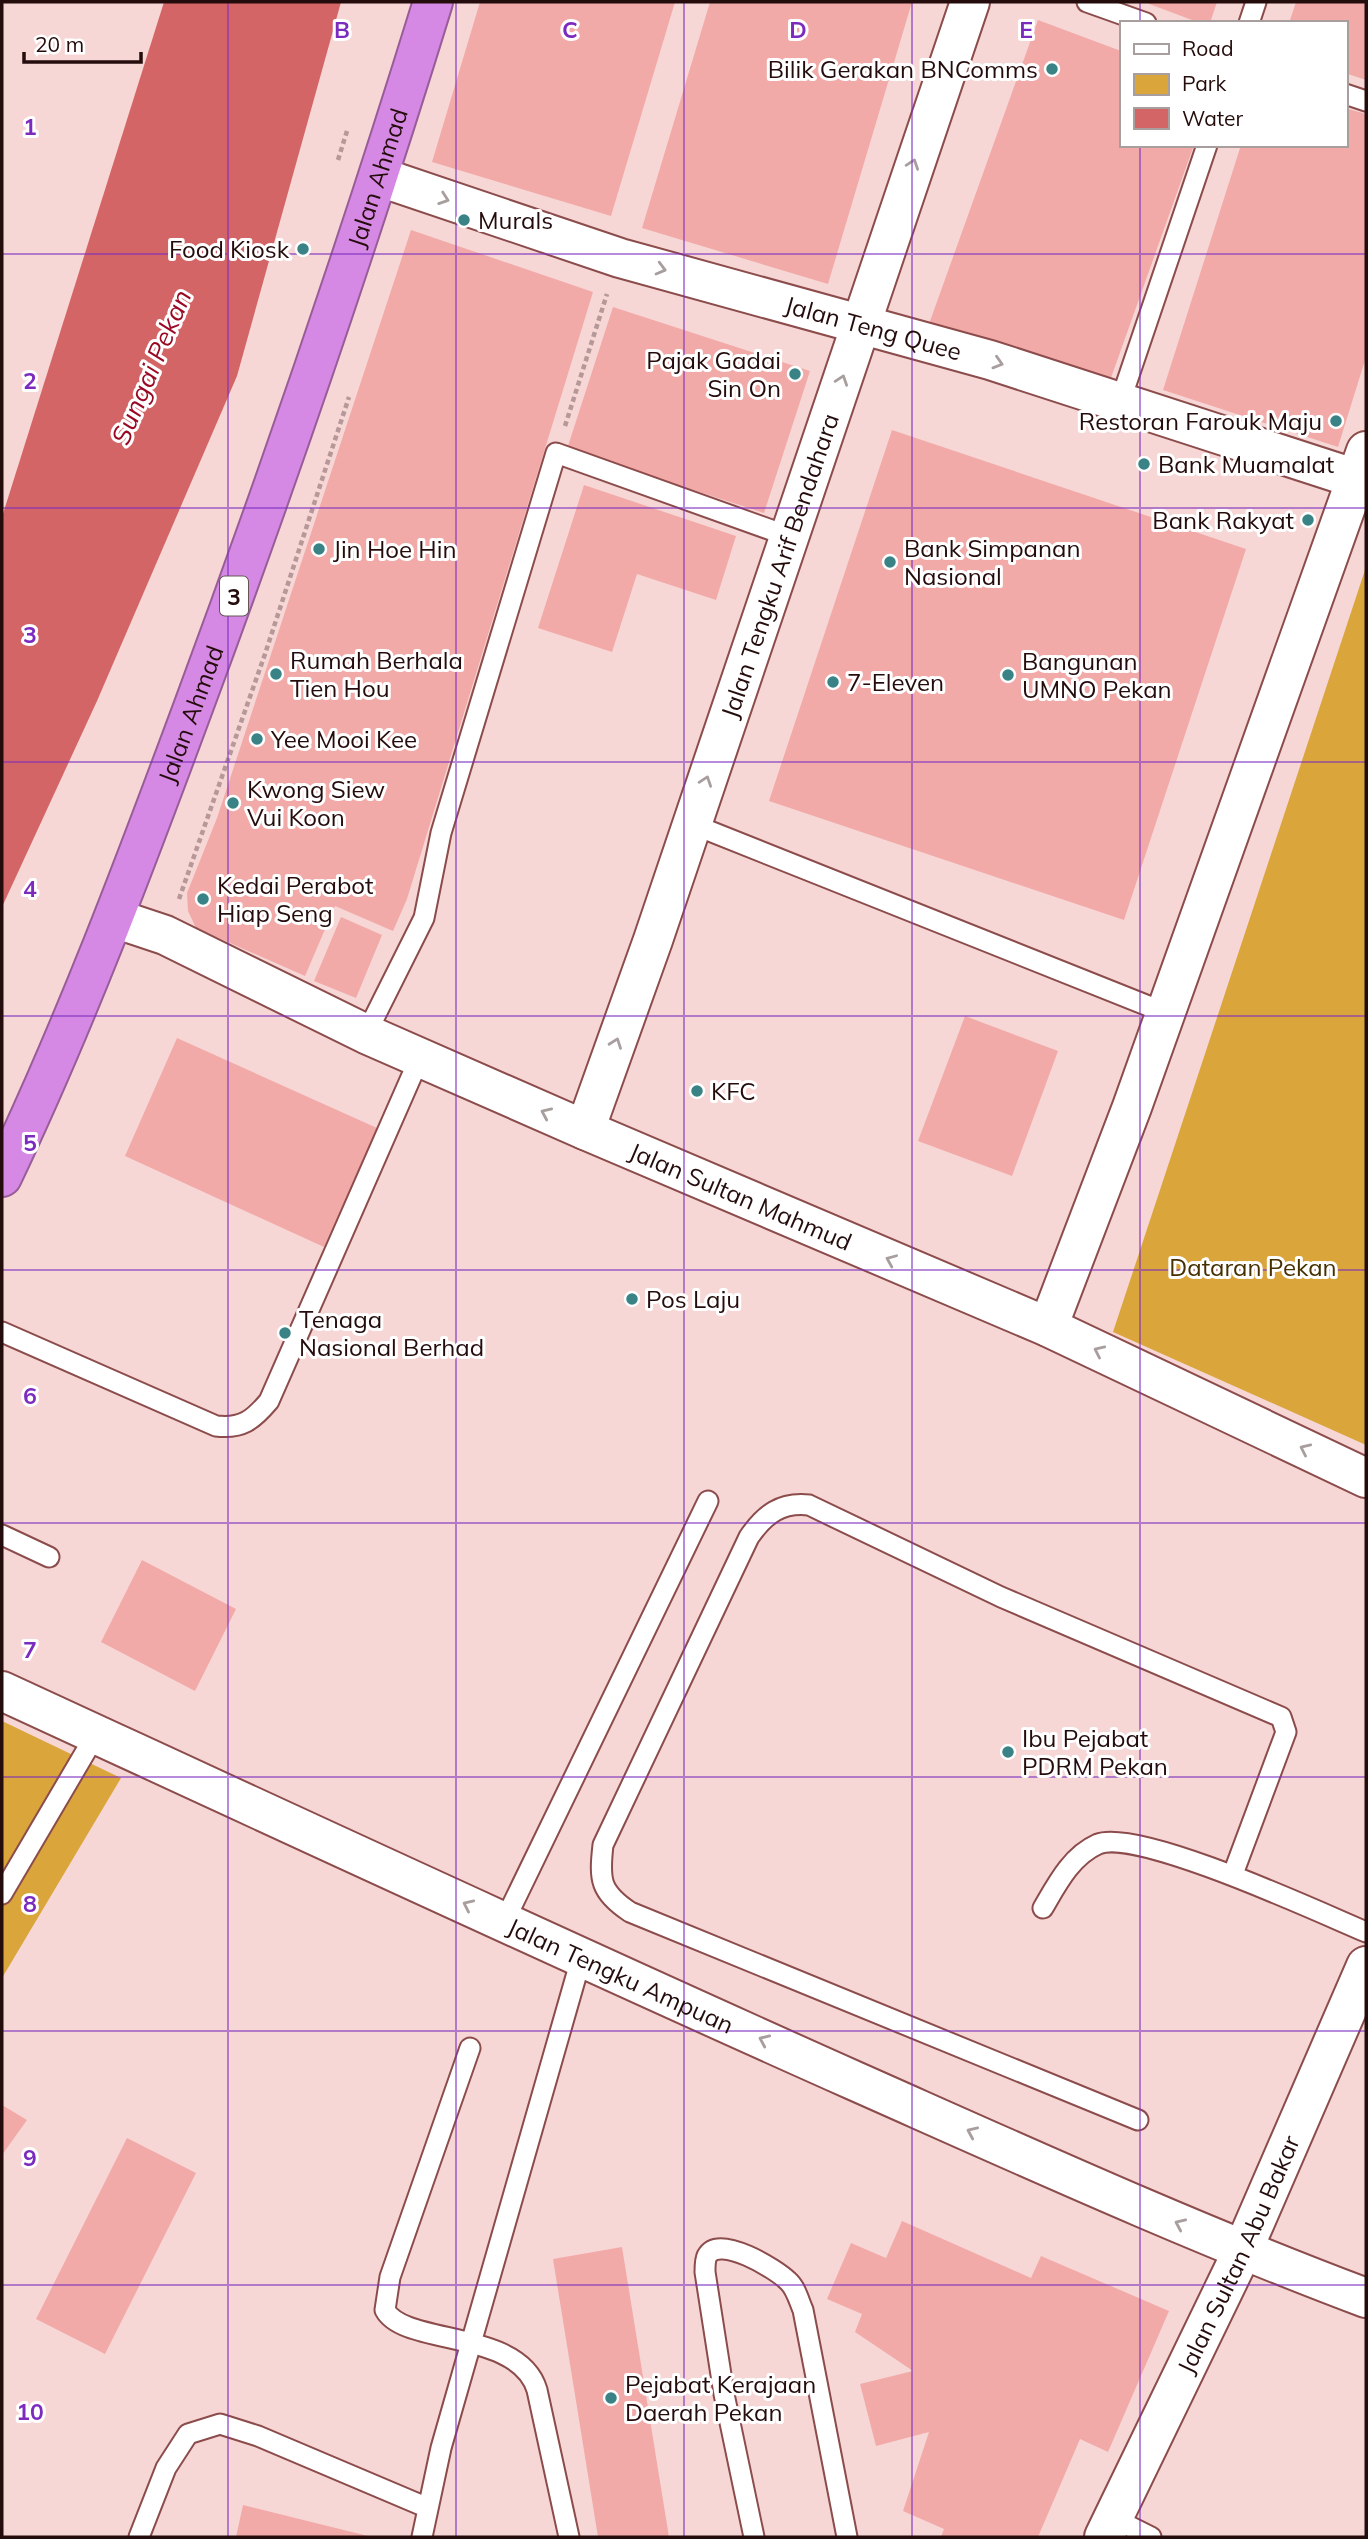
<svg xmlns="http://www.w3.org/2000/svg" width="1368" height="2539" font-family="Mulish,sans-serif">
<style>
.green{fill:#daa53a}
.water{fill:#d46566}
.building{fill:#f2aaa8}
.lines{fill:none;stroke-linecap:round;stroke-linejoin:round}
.lane-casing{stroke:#8b4c4b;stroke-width:23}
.street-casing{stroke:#8b4c4b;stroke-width:42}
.secondary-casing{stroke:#8b4c4b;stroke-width:42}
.highway-casing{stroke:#985d98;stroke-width:42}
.path{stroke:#b59897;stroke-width:4.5;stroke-dasharray:5 3.5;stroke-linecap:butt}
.lane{stroke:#fff;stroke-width:19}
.street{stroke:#fff;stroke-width:38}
.secondary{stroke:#fff;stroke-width:38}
.highway{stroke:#d689e4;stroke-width:38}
.oneway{stroke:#a89e9e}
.grid{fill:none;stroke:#7b2cbf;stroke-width:2;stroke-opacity:0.55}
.poi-dot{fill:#398286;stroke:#fff;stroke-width:2.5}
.labels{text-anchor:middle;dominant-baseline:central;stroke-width:6;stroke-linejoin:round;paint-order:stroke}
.shield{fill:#fff;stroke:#655;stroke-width:2}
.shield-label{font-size:23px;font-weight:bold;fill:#250c0c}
.poi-label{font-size:24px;fill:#250c0c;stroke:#fff;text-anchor:start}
.street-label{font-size:24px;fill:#250c0c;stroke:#fff}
.park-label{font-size:24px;fill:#463000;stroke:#fff}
.water-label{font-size:26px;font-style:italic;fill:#990924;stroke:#fff}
.grid-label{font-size:23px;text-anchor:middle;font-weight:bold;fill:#7b2cbf;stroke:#fff;stroke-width:6;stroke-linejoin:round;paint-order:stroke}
</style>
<rect width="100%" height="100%" fill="#f6d7d6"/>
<!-- green -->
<path class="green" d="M 1366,567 L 1366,1445 L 1113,1332 Z
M 2,1721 L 121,1778 L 2,1978 Z"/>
<!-- water -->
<path class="water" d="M 164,2 L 341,2 L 237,376 L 97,701 L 2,907 L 2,517 Z"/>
<!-- building -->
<path class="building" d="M 480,2 L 675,2 L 611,216 L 432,162 Z
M 710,2 L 912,2 L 828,284 L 642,228 Z
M 1144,2 L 1217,2 L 1210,23 L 1200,23 Z
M 1296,2 L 1366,2 L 1366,80 L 1345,73 L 1345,23 L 1289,23 Z
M 1038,20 L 1121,51 L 1121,145 L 1194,145 L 1107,389 L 929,324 Z
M 1345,108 L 1366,114 L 1366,357 L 1338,447 L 1163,390 L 1241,145 L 1345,145 Z
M 411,230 L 593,292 L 407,899 L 393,931 L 335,906 L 305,976 L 196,928 L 188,911 L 187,893 L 217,818 Z
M 613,307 L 810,371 L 764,513 L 567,449 Z
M 892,430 L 1246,549 L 1124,920 L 769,801 Z
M 584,485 L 736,536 L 716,600 L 637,574 L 612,652 L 538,628 Z
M 341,917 L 382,935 L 356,998 L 314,981 Z
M 965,1016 L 1058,1051 L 1012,1176 L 918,1141 Z
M 177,1038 L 377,1128 L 324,1247 L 125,1156 Z
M 142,1560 L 236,1609 L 195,1691 L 101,1642 Z
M 2,2105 L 27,2120 L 2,2155 Z
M 127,2138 L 196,2173 L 105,2354 L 36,2319 Z
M 902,2221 L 1031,2278 L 1041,2256 L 1169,2311 L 1108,2452 L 1080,2439 L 1038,2537 L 941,2537 L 944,2529 L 903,2511 L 929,2432 L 876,2446 L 860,2384 L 913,2371 L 855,2332 L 862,2314 L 827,2299 L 851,2243 L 886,2258 Z
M 622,2247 L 669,2537 L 598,2537 L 553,2259 Z
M 243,2505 L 368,2536 L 368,2537 L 236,2537 Z"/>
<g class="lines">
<!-- lane casing -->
<g class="lane-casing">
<path id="lane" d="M 1087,2 L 1146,23
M 1249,23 L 1256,2
M 1345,94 L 1366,101
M 1120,402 L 1207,145
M 692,824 L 1166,1013
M 366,1034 L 424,918 L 441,833 L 556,453 L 788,536
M 2,1332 L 216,1426 C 242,1429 253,1420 269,1401 L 420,1057
M 2,1535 L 49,1557
M 2,1894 L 96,1734
M 1043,1908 C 1057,1884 1071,1856 1098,1844 C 1138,1828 1321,1913 1366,1932
M 504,1922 L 708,1501
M 470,2048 L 390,2277 L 385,2310 C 404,2346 519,2329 537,2390 L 569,2537
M 1138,2120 L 630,1912 C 600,1892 599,1880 603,1845 L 749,1537 C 765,1514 781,1502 809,1505 L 1001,1597 L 1281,1717 L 1286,1732 L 1233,1874
M 1113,2518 L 1151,2537
M 139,2537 L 166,2468 L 188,2434 L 220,2424 L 258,2436 L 428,2508
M 422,2537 L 441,2448 L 581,1959
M 754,2537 L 724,2394 L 705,2272 C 705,2268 705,2260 707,2256 C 719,2234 776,2269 788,2281 C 796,2288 799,2301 803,2310 L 847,2537"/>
</g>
<!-- street casing -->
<g class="street-casing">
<g id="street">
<path id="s1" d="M 2,1691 C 286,1822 570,1954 855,2081 C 1024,2156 1193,2233 1366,2298"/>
</g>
</g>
<!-- secondary casing -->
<g class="secondary-casing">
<g id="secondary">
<path id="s2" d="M 380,177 L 620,258 L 990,360 L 1366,482"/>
<path id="s3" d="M 114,918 L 165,935 L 366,1034 L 585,1130 L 1048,1327 L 1366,1478"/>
<path id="s4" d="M 585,1130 L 653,940 L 970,2"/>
<path d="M 1048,1327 L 1132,1107 L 1366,451"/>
<path id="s5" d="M 1104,2537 L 1242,2252 L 1366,1966"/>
</g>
</g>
<!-- highway casing -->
<g class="highway-casing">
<g id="highway">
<path id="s6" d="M 2,1177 C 75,1024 135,864 194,705 C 280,473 360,239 433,2"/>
</g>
</g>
<!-- path -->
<path class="path" d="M 338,160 L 347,131
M 565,426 L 607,294
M 179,899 L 265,654 L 349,397"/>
<!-- lane -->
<use href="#lane" class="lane"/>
<!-- street -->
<use href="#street" class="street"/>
<!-- secondary -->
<use href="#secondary" class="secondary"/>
<!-- highway -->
<use href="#highway" class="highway"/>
</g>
<!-- one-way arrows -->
<defs><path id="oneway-chevron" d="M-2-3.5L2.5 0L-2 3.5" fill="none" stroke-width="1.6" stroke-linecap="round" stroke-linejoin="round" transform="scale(1.75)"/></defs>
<g class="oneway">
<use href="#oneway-chevron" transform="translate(913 164) rotate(-71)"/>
<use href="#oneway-chevron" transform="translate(444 199) rotate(19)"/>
<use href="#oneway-chevron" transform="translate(661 269) rotate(15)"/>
<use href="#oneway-chevron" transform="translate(998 363) rotate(17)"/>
<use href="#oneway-chevron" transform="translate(842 380) rotate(-71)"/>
<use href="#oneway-chevron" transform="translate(706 781) rotate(-71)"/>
<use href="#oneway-chevron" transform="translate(616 1043) rotate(-70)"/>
<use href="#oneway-chevron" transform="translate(546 1113) rotate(-156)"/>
<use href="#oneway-chevron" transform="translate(891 1260) rotate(-157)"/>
<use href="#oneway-chevron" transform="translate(1099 1351) rotate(-155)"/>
<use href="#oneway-chevron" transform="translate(1305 1449) rotate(-155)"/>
<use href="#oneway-chevron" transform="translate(468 1905) rotate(-155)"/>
<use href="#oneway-chevron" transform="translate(764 2040) rotate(-156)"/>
<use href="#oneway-chevron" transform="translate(972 2132) rotate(-156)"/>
<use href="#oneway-chevron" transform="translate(1180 2224) rotate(-156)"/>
</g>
<!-- grid -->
<path class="grid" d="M 228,2 L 228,2537M 456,2 L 456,2537M 684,2 L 684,2537M 912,2 L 912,2537M 1140,2 L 1140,23M 1140,145 L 1140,2537M 2,254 L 1366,254M 2,508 L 1366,508M 2,762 L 1366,762M 2,1016 L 1366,1016M 2,1270 L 1366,1270M 2,1523 L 1366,1523M 2,1777 L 1366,1777M 2,2031 L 1366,2031M 2,2285 L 1366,2285"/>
<!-- markers -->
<g class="poi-dot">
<circle cx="1052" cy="69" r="7"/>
<circle cx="464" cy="220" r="7"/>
<circle cx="303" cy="249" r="7"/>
<circle cx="795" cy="374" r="7"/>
<circle cx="1336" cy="421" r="7"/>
<circle cx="1144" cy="464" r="7"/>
<circle cx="1308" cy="520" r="7"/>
<circle cx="319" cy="549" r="7"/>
<circle cx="890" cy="562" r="7"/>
<circle cx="276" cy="674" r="7"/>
<circle cx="1008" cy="675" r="7"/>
<circle cx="833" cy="682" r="7"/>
<circle cx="257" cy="739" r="7"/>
<circle cx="233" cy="803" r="7"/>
<circle cx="203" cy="899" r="7"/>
<circle cx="697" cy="1091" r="7"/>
<circle cx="632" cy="1299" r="7"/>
<circle cx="285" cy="1333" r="7"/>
<circle cx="1008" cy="1752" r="7"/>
<circle cx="611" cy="2398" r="7"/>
</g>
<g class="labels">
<!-- shield labels -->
<rect class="shield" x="220" y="576.5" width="28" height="39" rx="5"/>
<g class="shield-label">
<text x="234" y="596">3</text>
</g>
<!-- poi labels -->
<g class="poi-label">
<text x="1038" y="69" text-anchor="end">Bilik Gerakan BNComms</text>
<text x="478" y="220">Murals</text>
<text x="289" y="249" text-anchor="end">Food Kiosk</text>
<text x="781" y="360" text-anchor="end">Pajak Gadai<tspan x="781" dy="28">Sin On</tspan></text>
<text x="1322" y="421" text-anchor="end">Restoran Farouk Maju</text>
<text x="1158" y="464">Bank Muamalat</text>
<text x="1294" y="520" text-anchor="end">Bank Rakyat</text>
<text x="904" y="548">Bank Simpanan<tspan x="904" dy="28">Nasional</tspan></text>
<text x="333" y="549">Jin Hoe Hin</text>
<text x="290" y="660">Rumah Berhala<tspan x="290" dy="28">Tien Hou</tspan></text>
<text x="1022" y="661">Bangunan<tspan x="1022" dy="28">UMNO Pekan</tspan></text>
<text x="847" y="682">7-Eleven</text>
<text x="271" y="739">Yee Mooi Kee</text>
<text x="247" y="789">Kwong Siew<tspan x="247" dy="28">Vui Koon</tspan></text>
<text x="217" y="885">Kedai Perabot<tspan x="217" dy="28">Hiap Seng</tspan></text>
<text x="711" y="1091">KFC</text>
<text x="646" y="1299">Pos Laju</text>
<text x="299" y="1319">Tenaga<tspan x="299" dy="28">Nasional Berhad</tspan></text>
<text x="1022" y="1738">Ibu Pejabat<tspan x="1022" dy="28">PDRM Pekan</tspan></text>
<text x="625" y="2384">Pejabat Kerajaan<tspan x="625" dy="28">Daerah Pekan</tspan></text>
</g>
<!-- street labels -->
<g class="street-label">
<text stroke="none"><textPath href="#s6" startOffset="1068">Jalan Ahmad</textPath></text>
<text stroke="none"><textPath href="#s2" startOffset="516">Jalan Teng Quee</textPath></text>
<text stroke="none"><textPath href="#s4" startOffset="597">Jalan Tengku Arif Bendahara</textPath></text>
<text stroke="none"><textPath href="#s6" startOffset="500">Jalan Ahmad</textPath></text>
<text stroke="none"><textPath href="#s3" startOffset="686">Jalan Sultan Mahmud</textPath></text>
<text stroke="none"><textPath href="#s1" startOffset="681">Jalan Tengku Ampuan</textPath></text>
<text stroke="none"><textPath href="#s5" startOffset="313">Jalan Sultan Abu Bakar</textPath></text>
</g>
<!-- park labels -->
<g class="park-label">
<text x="1253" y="1267">Dataran Pekan</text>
</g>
<!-- water labels -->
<g class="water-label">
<text transform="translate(151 367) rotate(-67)">Sungai Pekan</text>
</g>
</g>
<g class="grid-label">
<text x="342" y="38">B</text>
<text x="570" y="38">C</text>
<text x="798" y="38">D</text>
<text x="1026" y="38">E</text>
<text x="30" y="135">1</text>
<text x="30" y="389">2</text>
<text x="30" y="643">3</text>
<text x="30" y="897">4</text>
<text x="30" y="1151">5</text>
<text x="30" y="1404">6</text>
<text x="30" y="1658">7</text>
<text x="30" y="1912">8</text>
<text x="30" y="2166">9</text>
<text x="30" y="2420">10</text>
</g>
<!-- border -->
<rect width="1368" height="2539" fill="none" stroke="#250c0c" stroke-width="7"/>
<!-- legend -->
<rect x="1120" y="21" width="228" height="126" fill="#ffffff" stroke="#a89e9e" stroke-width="2"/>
<rect x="1134" y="44" width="35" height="10" fill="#ffffff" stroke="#a89e9e" stroke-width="2"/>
<text x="1182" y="56" font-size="21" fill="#250c0c">Road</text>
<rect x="1134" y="74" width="35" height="21" fill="#daa53a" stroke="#a89e9e" stroke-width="2"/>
<text x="1182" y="91" font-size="21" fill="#250c0c">Park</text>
<rect x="1134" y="108" width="35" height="21" fill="#d46566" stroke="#a89e9e" stroke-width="2"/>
<text x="1182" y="126" font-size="21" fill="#250c0c">Water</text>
<!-- scale -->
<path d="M24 52v10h117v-10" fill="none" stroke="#250c0c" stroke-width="3.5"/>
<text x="35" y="52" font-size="21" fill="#250c0c" stroke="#ffffff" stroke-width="5" paint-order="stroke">20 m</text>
</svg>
